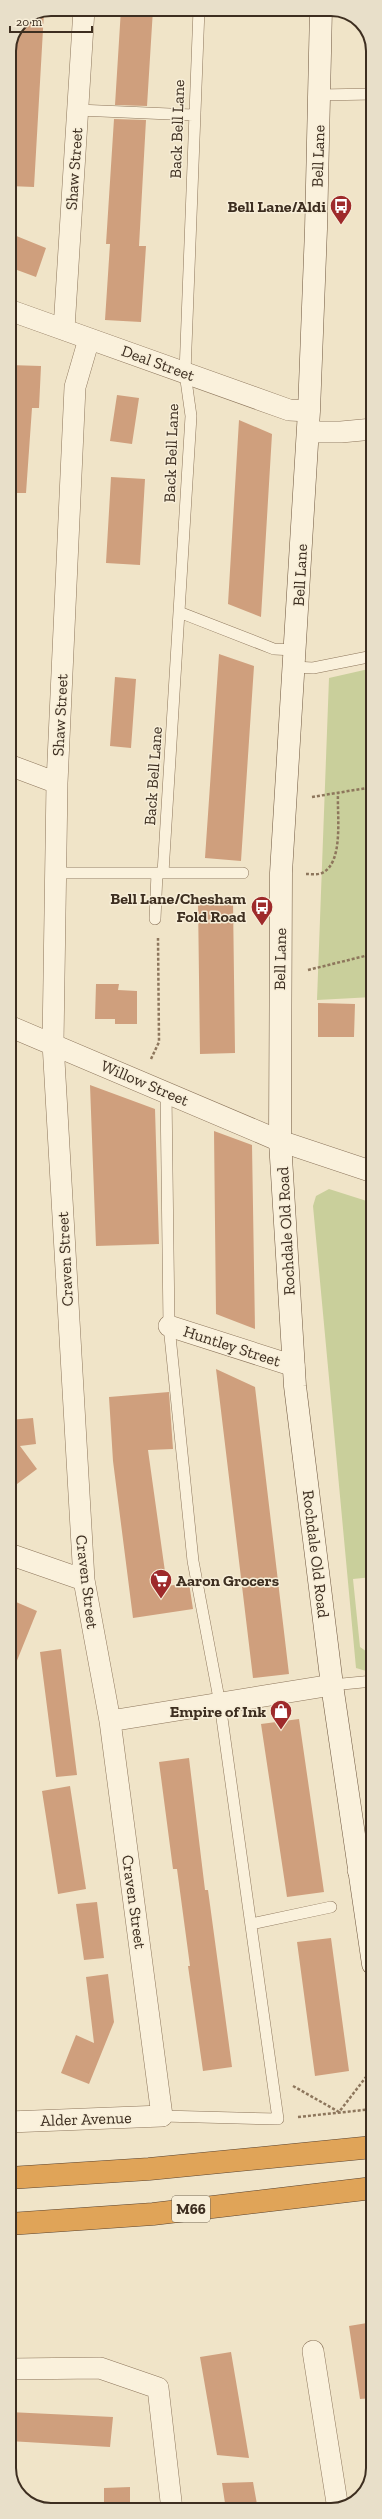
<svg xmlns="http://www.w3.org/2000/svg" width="382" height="2519" font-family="'Zilla Slab',serif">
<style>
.green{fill:#c9cf9b}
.building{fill:#cf9f7d}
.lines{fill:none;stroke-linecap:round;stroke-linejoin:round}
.service-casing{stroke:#8d765c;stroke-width:12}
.minor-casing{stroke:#8d765c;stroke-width:22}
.secondary-casing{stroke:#6f573f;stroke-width:23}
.motorway-casing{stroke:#5b4430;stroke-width:23}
.path{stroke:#8d765c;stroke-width:2.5;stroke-dasharray:3 2;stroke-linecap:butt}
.service{stroke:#faf1dc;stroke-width:11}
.minor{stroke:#faf1dc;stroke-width:21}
.secondary{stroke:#faf1dc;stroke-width:22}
.motorway{stroke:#e0a458;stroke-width:22}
.labels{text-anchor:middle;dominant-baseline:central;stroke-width:3;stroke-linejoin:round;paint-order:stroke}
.shield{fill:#f7eed8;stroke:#756857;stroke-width:1}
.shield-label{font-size:15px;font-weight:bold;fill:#3d2e20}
.street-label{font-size:16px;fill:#3d2e20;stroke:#f7eed8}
.poi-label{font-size:16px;font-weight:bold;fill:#3d2e20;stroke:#f7eed8;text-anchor:end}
.rim{fill:none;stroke:#3d2e20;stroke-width:2}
</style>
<rect width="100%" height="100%" fill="#f0e4c8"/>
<!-- green -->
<path class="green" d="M 373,668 L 373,997 L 317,1000 L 329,678 Z
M 329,1189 L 373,1203 L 373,1577 L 353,1579 L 360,1647 L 373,1656 L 373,1673 L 356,1668 L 313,1206 L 316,1196 Z"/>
<!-- building -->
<path class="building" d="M 121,9 L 153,9 L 147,106 L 115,105 Z
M 44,12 L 34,187 L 9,186 L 9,100 L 12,43 L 21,21 Z
M 114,119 L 146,120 L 139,246 L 146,246 L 141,322 L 105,320 L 110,244 L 106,244 Z
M 9,233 L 46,248 L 36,277 L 9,267 Z
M 9,365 L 41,366 L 39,408 L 32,408 L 26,493 L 9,493 Z
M 117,395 L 139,398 L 132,444 L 110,441 Z
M 239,420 L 272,434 L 261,617 L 228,604 Z
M 111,477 L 145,479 L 140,565 L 106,563 Z
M 219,654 L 254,666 L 241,861 L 205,858 Z
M 115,677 L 136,679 L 131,748 L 110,746 Z
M 198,900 L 233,900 L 235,1053 L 200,1054 Z
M 96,984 L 119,984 L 118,990 L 137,991 L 137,1024 L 115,1024 L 115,1019 L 95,1019 Z
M 318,1003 L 355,1004 L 354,1037 L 318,1037 Z
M 90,1085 L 155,1109 L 159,1244 L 96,1246 Z
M 214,1131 L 252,1145 L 255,1329 L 216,1314 Z
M 216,1369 L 255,1387 L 289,1674 L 253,1678 Z
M 169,1392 L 173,1449 L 148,1450 L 167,1586 L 189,1583 L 193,1609 L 133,1618 L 113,1461 L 109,1397 Z
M 33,1418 L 36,1444 L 20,1446 L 37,1469 L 9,1490 L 9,1420 Z
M 16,1602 L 37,1611 L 10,1678 L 9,1619 Z
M 61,1649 L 77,1775 L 56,1777 L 40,1652 Z
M 299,1719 L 324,1892 L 287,1897 L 261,1724 Z
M 189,1758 L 205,1890 L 208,1890 L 232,2067 L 203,2071 L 188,1966 L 190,1966 L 177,1869 L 173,1869 L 159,1762 Z
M 70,1786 L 86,1889 L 58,1894 L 42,1791 Z
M 97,1902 L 104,1958 L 84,1960 L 76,1904 Z
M 331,1938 L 349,2071 L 315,2076 L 297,1942 Z
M 108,1974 L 114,2022 L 89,2084 L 61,2073 L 76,2035 L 94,2043 L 86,1977 Z
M 373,2322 L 373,2398 L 360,2399 L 349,2326 Z
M 231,2352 L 249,2458 L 217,2455 L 200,2357 Z
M 9,2412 L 113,2417 L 110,2447 L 9,2441 Z
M 253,2482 L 258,2510 L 226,2510 L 222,2483 Z
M 130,2487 L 130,2510 L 104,2510 L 104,2488 Z"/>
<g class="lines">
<!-- service casing -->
<g class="service-casing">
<path id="service" d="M 320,95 L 373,94
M 78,110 L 193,115
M 179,612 L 274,649 L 295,650
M 294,667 L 313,668 L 373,656
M 54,873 L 243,873
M 163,873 L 191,416 L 185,373 L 199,9
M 155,919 L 157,873
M 332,1685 L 373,1681
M 251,1924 L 331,1907
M 162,2116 L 278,2119 L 220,1704 L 193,1561 L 169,1326 L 166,1092"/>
</g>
<!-- minor casing -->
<g class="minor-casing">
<path id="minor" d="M 9,310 L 289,410 L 309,411
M 64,329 L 84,9
M 308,432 L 341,432 L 373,429
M 9,765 L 57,783
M 9,1026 L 280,1141 L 373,1172
M 169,1326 L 294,1366
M 9,1554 L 84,1580
M 110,1721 L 332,1685
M 358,1870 L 373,1868
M 9,2122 L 162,2116 L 110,1721 L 84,1580 L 53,1043 L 57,783 L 75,387 L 89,339
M 313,2351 L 338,2509
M 9,2369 L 100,2368 L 158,2388 L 172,2510"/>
</g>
<!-- secondary casing -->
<g class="secondary-casing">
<path id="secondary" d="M 321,9 L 316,229 L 309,411 L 281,873 L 280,1141 L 295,1386 L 332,1685 L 373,1964"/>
</g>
<!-- motorway casing -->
<g class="motorway-casing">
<path id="motorway" d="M 9,2178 L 149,2169 L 373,2147
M 9,2224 L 153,2214 L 373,2188"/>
</g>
<!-- path -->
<path class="path" d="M 312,797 L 373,787
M 306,874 C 311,874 317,875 322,873 C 344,863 337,815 338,794
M 308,970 L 373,954
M 151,1059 L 159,1042 L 158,938
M 293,2086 L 339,2112 L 373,2068
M 298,2117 L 373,2109"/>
<!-- service -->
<use href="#service" class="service"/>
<!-- minor -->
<use href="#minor" class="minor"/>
<!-- secondary -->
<use href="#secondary" class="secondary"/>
<!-- motorway -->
<use href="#motorway" class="motorway"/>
</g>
<!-- icons -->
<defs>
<g id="bus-pin" transform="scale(1.15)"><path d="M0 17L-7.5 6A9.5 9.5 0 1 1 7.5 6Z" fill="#9e2a2b" stroke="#f7eed8"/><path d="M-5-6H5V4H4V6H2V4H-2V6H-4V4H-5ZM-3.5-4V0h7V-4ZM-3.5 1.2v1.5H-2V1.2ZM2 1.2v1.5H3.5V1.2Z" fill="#fff"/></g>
<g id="supermarket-pin" transform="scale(1.15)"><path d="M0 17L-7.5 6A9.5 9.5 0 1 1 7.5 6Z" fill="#9e2a2b" stroke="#f7eed8"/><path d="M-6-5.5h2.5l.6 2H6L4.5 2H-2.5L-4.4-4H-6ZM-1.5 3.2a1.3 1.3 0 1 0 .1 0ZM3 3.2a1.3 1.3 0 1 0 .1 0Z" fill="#fff"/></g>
<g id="shop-pin" transform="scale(1.15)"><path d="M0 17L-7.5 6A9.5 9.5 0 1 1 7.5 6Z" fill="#9e2a2b" stroke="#f7eed8"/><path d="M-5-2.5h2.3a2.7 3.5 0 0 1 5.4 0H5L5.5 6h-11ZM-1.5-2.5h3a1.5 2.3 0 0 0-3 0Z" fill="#fff"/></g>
</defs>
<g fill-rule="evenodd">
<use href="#bus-pin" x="341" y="206"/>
<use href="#bus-pin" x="262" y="907"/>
<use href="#supermarket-pin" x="161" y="1580"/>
<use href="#shop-pin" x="281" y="1711"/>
</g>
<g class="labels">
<!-- shield labels -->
<rect class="shield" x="172" y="2196" width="38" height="26" rx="3"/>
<g class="shield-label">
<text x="191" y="2209">M66</text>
</g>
<!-- street labels -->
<g class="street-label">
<text transform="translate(177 129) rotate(-88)">Back Bell Lane</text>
<text transform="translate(318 156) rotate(-88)">Bell Lane</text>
<text transform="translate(74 169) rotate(-86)">Shaw Street</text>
<text transform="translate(158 363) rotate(20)">Deal Street</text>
<text transform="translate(171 453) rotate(-88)">Back Bell Lane</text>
<text transform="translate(300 575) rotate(-87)">Bell Lane</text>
<text transform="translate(60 715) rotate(-87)">Shaw Street</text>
<text transform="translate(153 776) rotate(-86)">Back Bell Lane</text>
<text transform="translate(280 959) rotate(-89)">Bell Lane</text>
<text transform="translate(145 1083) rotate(23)">Willow Street</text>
<text transform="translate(286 1231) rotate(-93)">Rochdale Old Road</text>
<text transform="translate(65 1259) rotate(-93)">Craven Street</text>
<text transform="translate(232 1346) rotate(18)">Huntley Street</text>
<text transform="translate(316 1554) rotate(83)">Rochdale Old Road</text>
<text transform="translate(87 1582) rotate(83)">Craven Street</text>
<text transform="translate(134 1902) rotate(82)">Craven Street</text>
<text transform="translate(86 2119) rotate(-2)">Alder Avenue</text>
</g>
<!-- poi labels -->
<g class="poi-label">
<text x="326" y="206">Bell Lane/Aldi</text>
<text x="246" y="898">Bell Lane/Chesham<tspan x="246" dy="18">Fold Road</tspan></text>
<text x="176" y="1580" text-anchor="start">Aaron Grocers</text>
<text x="266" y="1711">Empire of Ink</text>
</g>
</g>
<!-- crop -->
<path d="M0 0H382V2519H0ZM51 16H331A35 35 0 0 1 366 51V2468A35 35 0 0 1 331 2503H51A35 35 0 0 1 16 2468V51A35 35 0 0 1 51 16Z" fill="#e8dfc9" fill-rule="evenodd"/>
<path class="rim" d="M51 16H331A35 35 0 0 1 366 51V2468A35 35 0 0 1 331 2503H51A35 35 0 0 1 16 2468V51A35 35 0 0 1 51 16Z"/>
<!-- scale -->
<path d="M10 26v6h82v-6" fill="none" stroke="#3d2e20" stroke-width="2"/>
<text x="16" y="26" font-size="12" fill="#3d2e20" stroke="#f7eed8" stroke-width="3" paint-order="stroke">20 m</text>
</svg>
